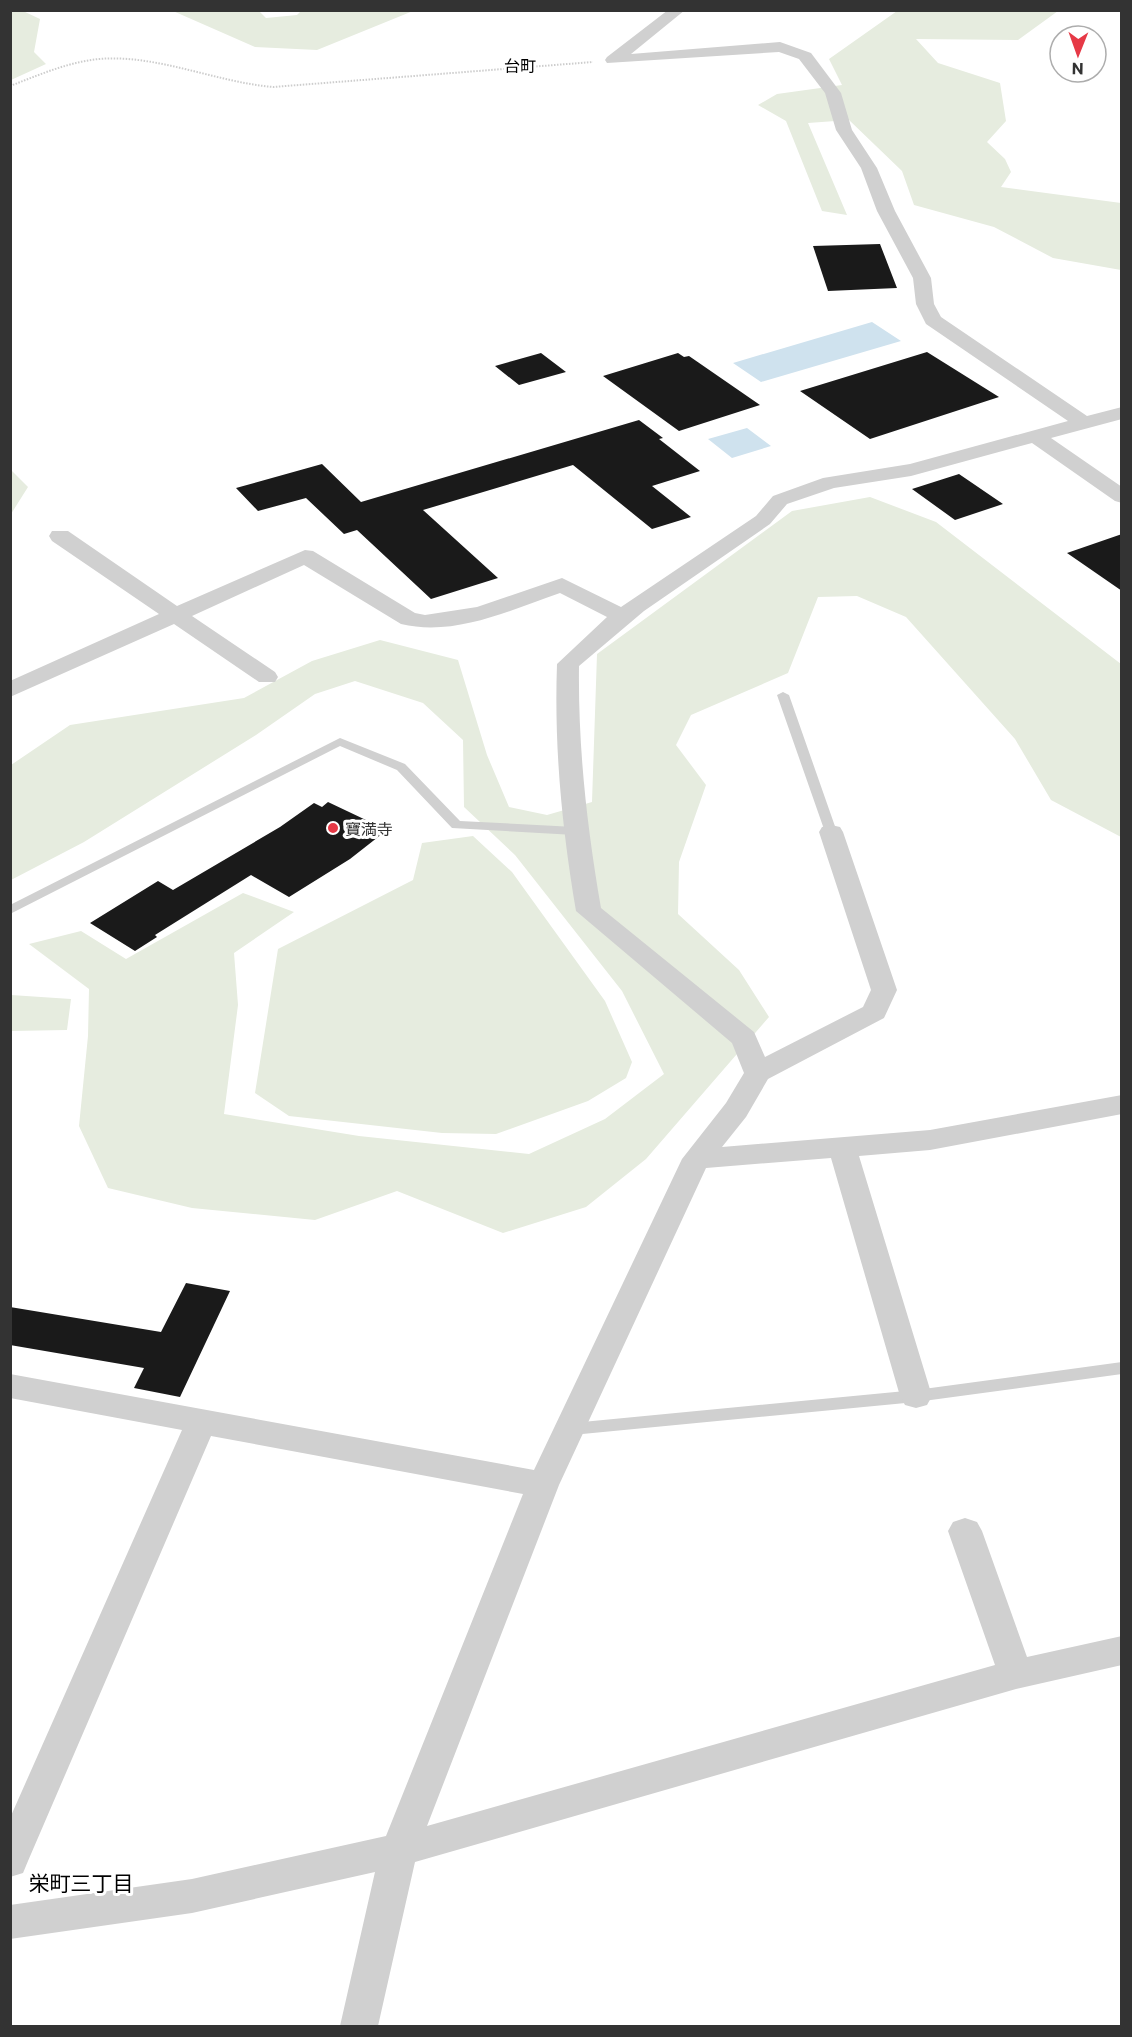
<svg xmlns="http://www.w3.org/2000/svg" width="1132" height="2037" font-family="Commissioner,'Noto Sans JP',sans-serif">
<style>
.green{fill:#e6ecdf}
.water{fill:#cfe2ee}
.building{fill:#1a1a1a}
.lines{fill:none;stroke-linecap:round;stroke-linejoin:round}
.path{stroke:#cdcdcd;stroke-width:2;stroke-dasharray:1.5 1.5;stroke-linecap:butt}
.lane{fill:#d0d0d0;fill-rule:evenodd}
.street{fill:#d0d0d0;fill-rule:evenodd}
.poi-dot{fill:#e63946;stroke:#fff;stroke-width:2}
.labels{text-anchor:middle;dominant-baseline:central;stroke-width:6;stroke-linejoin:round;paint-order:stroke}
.far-quarter-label{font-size:16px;fill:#000;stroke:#fff}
.poi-label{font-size:16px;fill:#333;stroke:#fff;text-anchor:start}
.near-neighbourhood-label{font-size:21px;fill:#000;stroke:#fff}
</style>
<rect width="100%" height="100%" fill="#fff"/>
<!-- green -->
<path class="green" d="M 10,11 L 23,11 L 40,19 L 34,52 L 46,64 L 11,80 Z
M 173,11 L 259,11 L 266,18 L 297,15 L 301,11 L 413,11 L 317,50 L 255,47 Z
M 897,11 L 1058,11 L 1018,40 L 916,39 L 938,63 L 1000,83 L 1006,121 L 987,142 L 1005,159 L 1011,172 L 1001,187 L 1121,203 L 1121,270 L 1053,258 L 994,227 L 914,205 L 902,171 L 849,120 L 808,123 L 847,215 L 822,211 L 786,121 L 758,105 L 777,94 L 842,85 L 829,59 Z
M 11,470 L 28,487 L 11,514 Z
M 870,497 L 936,522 L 1121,664 L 1121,837 L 1051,800 L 1015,739 L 906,617 L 857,596 L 818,597 L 788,673 L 691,715 L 676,745 L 706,785 L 679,862 L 678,914 L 739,970 L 769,1017 L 646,1159 L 586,1207 L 503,1233 L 397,1191 L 315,1220 L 192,1208 L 108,1188 L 79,1126 L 88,1036 L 89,989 L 29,944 L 81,931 L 126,959 L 243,893 L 294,912 L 234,953 L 238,1005 L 224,1114 L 359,1136 L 529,1154 L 605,1119 L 664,1074 L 622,991 L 515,855 L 464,807 L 463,740 L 423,703 L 355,681 L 315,694 L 256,735 L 84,842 L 11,880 L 11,765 L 70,725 L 244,698 L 312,661 L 380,640 L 458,660 L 487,755 L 509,807 L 547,815 L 592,802 L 597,654 L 792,511 Z
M 473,836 L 512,872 L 605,1001 L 632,1062 L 626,1078 L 588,1101 L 496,1134 L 442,1133 L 289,1116 L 255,1093 L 278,949 L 413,880 L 422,843 Z
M 11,995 L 71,999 L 67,1030 L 11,1031 Z"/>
<!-- water -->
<path class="water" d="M 872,322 L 901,341 L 761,382 L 733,363 Z
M 747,428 L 771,446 L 732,458 L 708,439 Z"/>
<!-- building -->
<path class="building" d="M 880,244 L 897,288 L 828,291 L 813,246 Z
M 927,352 L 999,397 L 870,439 L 800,391 Z
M 541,353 L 566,372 L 519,385 L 495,366 Z
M 678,353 L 684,357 L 689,356 L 760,405 L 679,431 L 603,376 Z
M 639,420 L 663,438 L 659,439 L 700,471 L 652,486 L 691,517 L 652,529 L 573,465 L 423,510 L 498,578 L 431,599 L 357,530 L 344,534 L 306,498 L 258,511 L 236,488 L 322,464 L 361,502 Z
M 959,474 L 1003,504 L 955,520 L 912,489 Z
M 1122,534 L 1122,591 L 1067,553 Z
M 328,802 L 387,830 L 350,859 L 289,897 L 251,875 L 155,935 L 157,937 L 135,951 L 90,923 L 158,881 L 173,890 L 280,827 L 314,803 L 322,807 Z
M 186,1283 L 230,1291 L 180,1397 L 134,1388 L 144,1368 L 10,1345 L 10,1307 L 161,1332 Z"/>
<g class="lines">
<!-- path -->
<path class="path" d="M 10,86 C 39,75 68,62 99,59 C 157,54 215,82 273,87 L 593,62"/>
<!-- lane -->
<path class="lane" d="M 783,692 L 789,695 L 837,832 L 835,835 L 827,835 L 825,832 L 777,695 Z
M 340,738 L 405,764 L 460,821 L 575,827 L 581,831 L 575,835 L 452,828 L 397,770 L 340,746 L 10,914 L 10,905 Z
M 1122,1362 L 1122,1374 L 916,1402 L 572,1435 L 566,1433 L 564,1429 L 566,1425 L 572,1423 L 916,1390 Z"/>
<!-- street -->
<path class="street" d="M 668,10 L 685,10 L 631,54 L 780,42 L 811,53 L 841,93 L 852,130 L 877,168 L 895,211 L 931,278 L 934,304 L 941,317 L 1087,416 L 1122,407 L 1122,419 L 1051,438 L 1122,487 L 1122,503 L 1115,501 L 1032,443 L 911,476 L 834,488 L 787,504 L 770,524 L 644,611 L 579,666 C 578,748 587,827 601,908 L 754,1032 L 765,1057 L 863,1007 L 871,990 L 819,832 L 822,827 L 831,825 L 840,827 L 843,832 L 897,990 L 884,1018 L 768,1079 L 746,1117 L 722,1147 L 930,1130 L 1122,1095 L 1122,1114 L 930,1150 L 859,1156 L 932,1396 L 927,1405 L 916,1408 L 905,1405 L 900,1396 L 831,1158 L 706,1168 L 559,1485 L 427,1826 L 995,1665 L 948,1531 L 953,1522 L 965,1518 L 977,1522 L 982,1531 L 1027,1657 L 1122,1636 L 1122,1665 L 1016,1689 L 415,1862 L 378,2026 L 340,2026 L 375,1872 L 192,1913 L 10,1939 L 10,1905 L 192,1879 L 386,1836 L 523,1494 L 211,1436 L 28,1861 L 23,1873 L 10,1877 L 10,1818 L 182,1430 L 10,1398 L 10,1374 L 534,1470 L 682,1159 L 726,1103 L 744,1073 L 732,1043 L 576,911 C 562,829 554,747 557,664 L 607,617 L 560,593 C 510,610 455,637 401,624 L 304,565 L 192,616 L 275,672 L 278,677 L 275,682 L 259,682 L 174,624 L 10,697 L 10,681 L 159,614 L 52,541 L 49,536 L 52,531 L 68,531 L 177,606 L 305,550 L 313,551 L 415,613 L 425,615 L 477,607 L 562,578 L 621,607 L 756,516 L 773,496 L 823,478 L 910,464 L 1068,421 L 926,324 L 916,304 L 913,278 L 877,211 L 861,168 L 836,130 L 825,93 L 799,59 L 779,52 L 607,63 L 605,60 L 607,57 Z"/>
</g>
<!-- markers -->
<circle class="poi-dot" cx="333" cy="828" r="6"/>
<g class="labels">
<!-- far-quarter labels -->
<g class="far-quarter-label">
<text x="520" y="65">台町</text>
</g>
<!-- poi labels -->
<g class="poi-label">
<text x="345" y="828">寶満寺</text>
</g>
<!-- near-neighbourhood labels -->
<g class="near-neighbourhood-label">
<text x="81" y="1882">栄町三丁目</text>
</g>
</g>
<!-- border -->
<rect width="1132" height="2037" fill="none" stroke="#333333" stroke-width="24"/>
<!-- north arrow -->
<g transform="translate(1078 54) rotate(181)"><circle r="28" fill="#ffffff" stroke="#adadad" stroke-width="1.5"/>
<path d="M0-4.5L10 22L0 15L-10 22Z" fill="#e63946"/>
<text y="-9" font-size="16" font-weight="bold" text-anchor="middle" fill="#333333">N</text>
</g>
</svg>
